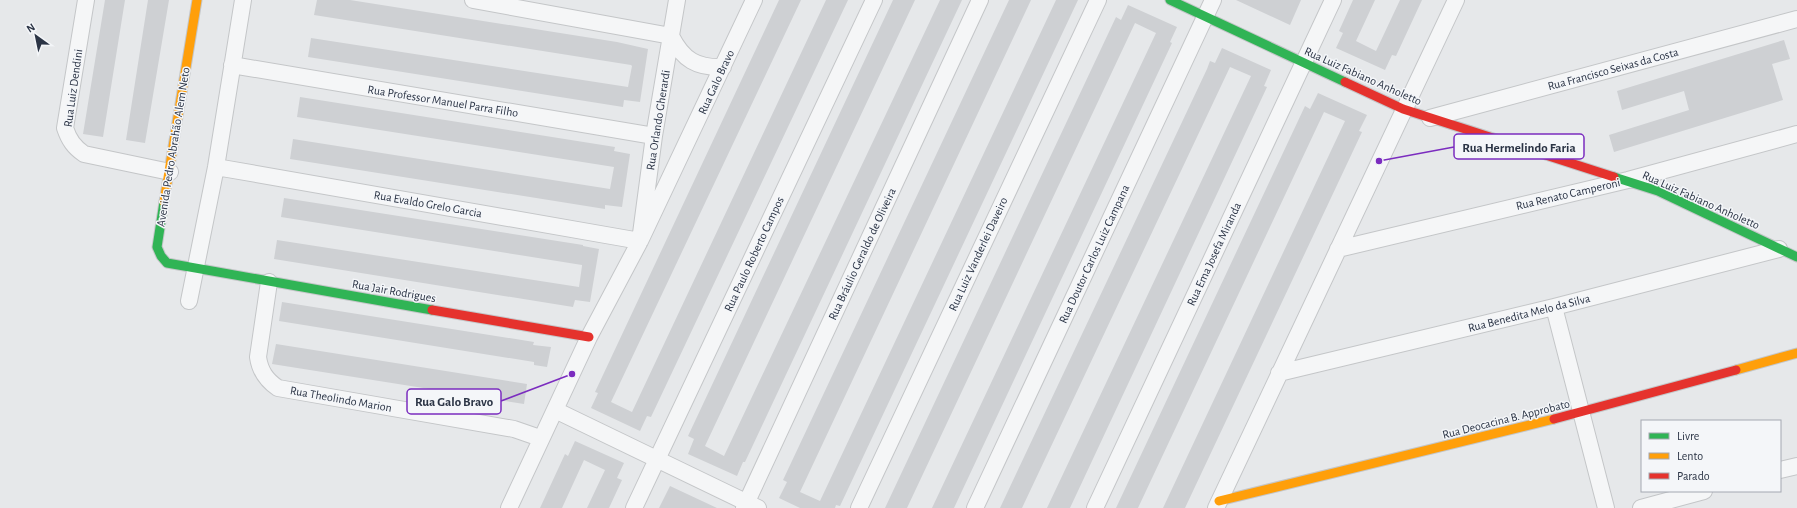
<svg xmlns="http://www.w3.org/2000/svg" width="1797" height="508" font-family="'Alegreya Sans',sans-serif">
<style>
.building{fill:#ced0d3}
.lines{fill:none;stroke-linecap:round;stroke-linejoin:round}
.street-casing{stroke:#c4c6c8;stroke-width:18}
.fast-casing{stroke:#c4c6c8;stroke-width:11}
.slow-casing{stroke:#c4c6c8;stroke-width:11}
.jam-casing{stroke:#c4c6c8;stroke-width:11}
.street{stroke:#f5f6f7;stroke-width:16}
.fast{stroke:#30b455;stroke-width:9}
.slow{stroke:#ff9f0a;stroke-width:9}
.jam{stroke:#e5322d;stroke-width:9}
.labels{text-anchor:middle;dominant-baseline:central;stroke-width:3;stroke-linejoin:round;paint-order:stroke}
.street-label{font-size:12px;fill:#2b3445;stroke:#f4f6f9}
.leader{fill:none;stroke:#7b2cbf;stroke-width:1.5}
.callout-dot{fill:#7b2cbf;stroke:#f4f6f9;stroke-width:1.5}
.callout{fill:#f4f6f9;stroke:#7b2cbf;stroke-width:1.5}
.callout-label{font-size:13px;text-anchor:middle;font-weight:bold;fill:#2b3445}
</style>
<rect width="100%" height="100%" fill="#e6e8ea"/>
<!-- building -->
<path class="building" d="M 105,0 L 125,0 L 103,137 L 83,134 Z
M 148,0 L 169,0 L 145,143 L 126,140 Z
M 317,0 L 350,0 L 617,42 L 648,49 L 640,102 L 624,100 L 623,107 L 308,57 L 311,38 L 628,87 L 632,66 L 631,65 L 314,15 Z
M 779,0 L 801,0 L 611,402 L 632,412 L 826,0 L 848,0 L 651,417 L 647,416 L 640,431 L 591,408 L 598,393 L 595,392 Z
M 893,0 L 915,0 L 705,446 L 724,456 L 940,0 L 962,0 L 745,462 L 743,462 L 737,476 L 688,454 L 694,439 L 688,436 Z
M 1009,0 L 1031,0 L 800,492 L 820,501 L 1056,0 L 1078,0 L 840,506 L 836,505 L 835,508 L 800,508 L 779,498 L 787,482 L 783,480 Z
M 1236,0 L 1301,0 L 1290,25 Z
M 1353,0 L 1375,0 L 1356,41 L 1376,51 L 1400,0 L 1422,0 L 1396,56 L 1392,55 L 1385,70 L 1336,48 L 1343,33 L 1339,31 Z
M 1128,5 L 1177,27 L 1170,42 L 1172,43 L 954,508 L 932,508 L 1156,33 L 1135,23 L 907,508 L 885,508 L 1116,17 L 1121,20 Z
M 1784,40 L 1790,59 L 1772,64 L 1783,100 L 1614,152 L 1609,135 L 1689,110 L 1684,91 L 1622,110 L 1617,91 Z
M 1222,48 L 1271,70 L 1264,86 L 1267,87 L 1070,508 L 1047,508 L 1251,76 L 1230,67 L 1022,508 L 1000,508 L 1207,69 L 1210,61 L 1215,63 Z
M 1318,93 L 1367,115 L 1359,131 L 1362,132 L 1185,508 L 1163,508 L 1345,121 L 1324,112 L 1138,508 L 1116,508 L 1305,106 L 1310,109 Z
M 300,97 L 615,147 L 614,151 L 630,154 L 622,207 L 605,205 L 605,209 L 290,159 L 293,139 L 610,189 L 614,167 L 297,117 Z
M 284,198 L 583,245 L 583,246 L 599,249 L 590,302 L 575,300 L 573,307 L 274,259 L 277,240 L 579,287 L 582,266 L 582,265 L 281,217 Z
M 282,302 L 534,342 L 533,345 L 551,347 L 547,367 L 534,365 L 534,362 L 279,321 Z
M 276,344 L 527,384 L 524,404 L 272,364 Z
M 575,441 L 624,463 L 617,478 L 622,480 L 609,508 L 587,508 L 605,470 L 584,460 L 562,508 L 540,508 L 565,454 L 568,456 Z
M 670,486 L 717,508 L 659,508 Z"/>
<g class="lines">
<!-- street casing -->
<g class="street-casing">
<path id="street" d="M 86,0 L 65,128 C 69,140 74,147 84,154 L 170,172
M 473,0 L 671,36 C 683,60 697,68 723,67
M 232,65 L 654,136
M 1430,118 L 1797,19
M 216,167 L 640,241 L 654,136 L 677,0
M 1338,249 L 1628,180 L 1797,134
M 269,282 L 258,357 C 260,371 266,380 278,388 L 514,429 L 540,438
M 189,301 L 216,167 L 243,0
M 1554,307 L 1606,508
M 1279,373 L 1554,307 L 1779,249
M 555,410 L 758,508
M 1780,470 L 1797,466
M 509,508 L 589,337 L 640,241 L 754,0
M 634,508 L 874,0
M 744,508 L 980,0
M 859,508 L 1098,0
M 975,508 L 1213,0
M 1095,508 L 1333,0
M 1216,508 L 1456,0
M 1641,508 L 1704,491"/>
</g>
<!-- fast casing -->
<g class="fast-casing">
<path id="fast" d="M 1170,0 L 1345,82
M 1614,177 L 1658,191 L 1797,257
M 164,202 L 157,247 L 161,256 L 167,263 L 432,310"/>
</g>
<!-- slow casing -->
<g class="slow-casing">
<path id="slow" d="M 164,202 L 197,0
M 1736,370 L 1797,353
M 1219,501 L 1554,419"/>
</g>
<!-- jam casing -->
<g class="jam-casing">
<path id="jam" d="M 1345,82 L 1403,109 L 1614,177
M 432,310 L 589,337
M 1554,419 L 1736,370"/>
</g>
<!-- street -->
<use href="#street" class="street"/>
<!-- fast -->
<use href="#fast" class="fast"/>
<!-- slow -->
<use href="#slow" class="slow"/>
<!-- jam -->
<use href="#jam" class="jam"/>
</g>
<g class="labels">
<!-- street labels -->
<g class="street-label">
<text transform="translate(1613 69) rotate(-15)">Rua Francisco Seixas da Costa</text>
<text transform="translate(1363 76) rotate(24)">Rua Luiz Fabiano Anholetto</text>
<text transform="translate(716 82) rotate(-65)">Rua Galo Bravo</text>
<text transform="translate(73 88) rotate(-82)">Rua Luiz Dendini</text>
<text transform="translate(443 101) rotate(9)">Rua Professor Manuel Parra Filho</text>
<text transform="translate(658 120) rotate(-81)">Rua Orlando Gherardi</text>
<text transform="translate(173 147) rotate(-81)">Avenida Pedro Abrahão Alem Neto</text>
<text transform="translate(1568 194) rotate(-13)">Rua Renato Camperoni</text>
<text transform="translate(1701 200) rotate(24)">Rua Luiz Fabiano Anholetto</text>
<text transform="translate(428 204) rotate(10)">Rua Evaldo Grelo Garcia</text>
<text transform="translate(754 254) rotate(-65)">Rua Paulo Roberto Campos</text>
<text transform="translate(862 254) rotate(-65)">Rua Bráulio Geraldo de Oliveira</text>
<text transform="translate(978 254) rotate(-65)">Rua Luiz Vanderlei Daveiro</text>
<text transform="translate(1094 254) rotate(-65)">Rua Doutor Carlos Luiz Campana</text>
<text transform="translate(1214 254) rotate(-65)">Rua Ema Josefa Miranda</text>
<text transform="translate(394 291) rotate(10)">Rua Jair Rodrigues</text>
<text transform="translate(1529 313) rotate(-14)">Rua Benedita Melo da Silva</text>
<text transform="translate(341 399) rotate(10)">Rua Theolindo Marion</text>
<text transform="translate(1506 419) rotate(-14)">Rua Deocacina B. Approbato</text>
</g>
</g>
<!-- callouts -->
<path class="leader" d="M1379 161L1454 147M572 374L501 401"/>
<g class="callout-dot">
<circle cx="1379" cy="161" r="4"/>
<circle cx="572" cy="374" r="4"/>
</g>
<g class="callout">
<rect x="1454" y="134" width="130" height="25" rx="4"/>
<rect x="407" y="389" width="94" height="25" rx="4"/>
</g>
<g class="callout-label">
<text x="1519" y="152">Rua Hermelindo Faria</text>
<text x="454" y="406">Rua Galo Bravo</text>
</g>
<!-- legend -->
<rect x="1641" y="420" width="140" height="72" fill="#f4f6f9" stroke="#a4a8b1"/>
<rect x="1649" y="433" width="20" height="6" fill="#30b455" stroke="#a4a8b1"/>
<text x="1677" y="440" font-size="12" fill="#2b3445">Livre</text>
<rect x="1649" y="453" width="20" height="6" fill="#ff9f0a" stroke="#a4a8b1"/>
<text x="1677" y="460" font-size="12" fill="#2b3445">Lento</text>
<rect x="1649" y="473" width="20" height="6" fill="#e5322d" stroke="#a4a8b1"/>
<text x="1677" y="480" font-size="12" fill="#2b3445">Parado</text>
<!-- north arrow -->
<g transform="translate(36 36) rotate(327)" stroke="#f4f6f9" stroke-width="3" paint-order="stroke">
<path d="M0-3L7 15L0 10L-7 15Z" fill="#2b3445"/>
<text y="-6" font-size="11" font-weight="bold" text-anchor="middle" fill="#2b3445">N</text>
</g>
</svg>
